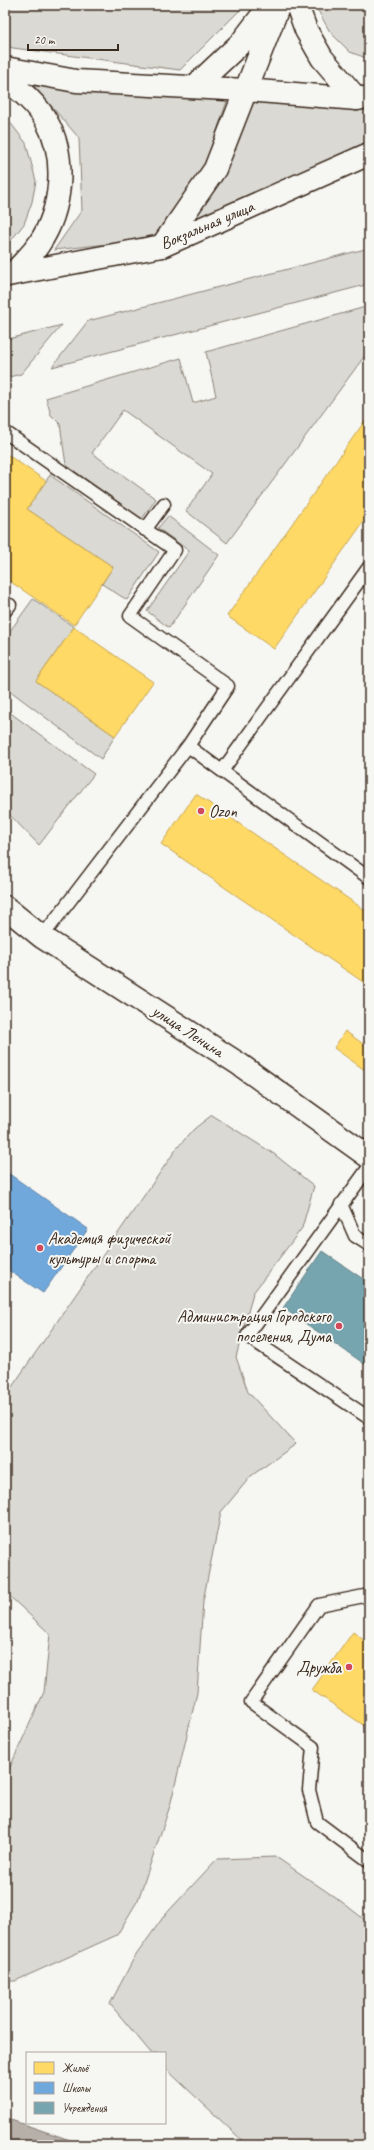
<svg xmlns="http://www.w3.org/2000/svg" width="374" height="2150" font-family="Caveat,sans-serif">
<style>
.green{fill:#dad9d3;stroke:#8a8278}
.water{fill:#b6b0a9;stroke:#857a71}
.homes{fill:#ffd966;stroke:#c4a450}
.schools{fill:#6fa8dc;stroke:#5f82a3}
.public{fill:#76a5af;stroke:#648084}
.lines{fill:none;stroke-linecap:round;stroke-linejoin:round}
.lane-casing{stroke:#3b2a1e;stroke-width:15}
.secondary-casing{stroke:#3b2a1e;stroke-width:25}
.primary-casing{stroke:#3b2a1e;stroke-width:25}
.lane{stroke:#f6f6f2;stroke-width:12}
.secondary{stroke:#f6f6f2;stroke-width:22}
.primary{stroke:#f6f6f2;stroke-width:22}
.poi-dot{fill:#d1495b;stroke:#f6f6f2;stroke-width:1.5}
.labels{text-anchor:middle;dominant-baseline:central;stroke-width:4;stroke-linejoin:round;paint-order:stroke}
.street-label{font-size:17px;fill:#3b2a1e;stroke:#f6f6f2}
.poi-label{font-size:17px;fill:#3b2a1e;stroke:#f6f6f2;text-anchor:start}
</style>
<rect width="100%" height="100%" fill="#f6f6f2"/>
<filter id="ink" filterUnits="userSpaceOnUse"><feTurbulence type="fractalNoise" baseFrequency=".025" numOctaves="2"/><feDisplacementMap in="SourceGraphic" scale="8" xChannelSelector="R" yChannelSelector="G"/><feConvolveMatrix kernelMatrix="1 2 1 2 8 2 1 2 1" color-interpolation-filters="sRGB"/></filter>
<g filter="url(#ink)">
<!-- green -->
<path class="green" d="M 5,5 L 245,5 L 180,70 L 13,48 L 5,45 Z
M 315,5 L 369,5 L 369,59 L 350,52 L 330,32 Z
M 34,86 L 228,98 L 206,163 L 152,239 L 54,250 L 82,210 L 79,138 Z
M 253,95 L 336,109 L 369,106 L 369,145 L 187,226 Z
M 5,116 L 26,143 L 36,181 L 32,202 L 24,224 L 5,248 Z
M 369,248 L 369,284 L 52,367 L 88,321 Z
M 369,306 L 369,350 L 227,543 L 186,511 L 212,474 L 123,410 L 92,453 L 156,499 L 142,519 L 66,465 L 60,424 L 51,415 L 46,398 L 181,358 L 193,403 L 216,396 L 206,352 Z
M 62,325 L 21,374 L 5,378 L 5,340 Z
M 50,475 L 159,552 L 127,600 L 102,584 L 113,567 L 27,509 Z
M 168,516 L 219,555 L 169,628 L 147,611 L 189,551 L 158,528 Z
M 33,599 L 74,627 L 36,681 L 115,736 L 101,759 L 5,687 L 5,638 Z
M 5,709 L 94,774 L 39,845 L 5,810 Z
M 212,1115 L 274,1154 L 314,1186 L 302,1228 L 253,1293 L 236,1357 L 248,1392 L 296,1444 L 251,1476 L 221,1512 L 203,1601 L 197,1693 L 170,1806 L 138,1900 L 117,1935 L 15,1981 L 5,1981 L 5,1778 L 44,1692 L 50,1634 L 5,1592 L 5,1397 L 177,1148 L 194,1129 Z
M 276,1857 L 342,1902 L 369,1923 L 369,2145 L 247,2145 L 165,2068 L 165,2053 L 151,2053 L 110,2004 L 134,1958 L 164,1916 L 217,1859 Z"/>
<!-- water -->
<path class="water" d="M 5,2118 L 85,2145 L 5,2145 Z"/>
<!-- homes -->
<path class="homes" d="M 369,415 L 369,514 L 274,649 L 227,616 Z
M 5,453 L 46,481 L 27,509 L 113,567 L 74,625 L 5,578 Z
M 74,627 L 153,682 L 115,736 L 36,681 Z
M 196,794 L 369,913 L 369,986 L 161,844 Z
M 345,1031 L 369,1048 L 369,1073 L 334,1048 Z
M 353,1632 L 369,1644 L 369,1729 L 312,1690 Z"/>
<!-- schools -->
<path class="schools" d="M 5,1171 L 88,1229 L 43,1293 L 5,1268 Z"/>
<!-- public -->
<path class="public" d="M 322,1251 L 369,1283 L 369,1367 L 283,1308 Z"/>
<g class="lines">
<!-- lane casing -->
<g class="lane-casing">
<path id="lane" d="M 5,432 L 175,550 L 130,616 L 228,686 L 188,746
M 145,530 L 164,504
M 369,567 L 222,771 L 369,878
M 5,611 L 10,605
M 42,937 L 188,746 L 222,771
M 369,1167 L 247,1336 L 369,1418
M 341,1204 L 355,1236 L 369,1245
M 369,1595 L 319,1605 L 251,1702 L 313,1747 L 309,1790 L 317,1822 L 369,1861"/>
</g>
<!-- secondary casing -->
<g class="secondary-casing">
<path id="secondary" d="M 297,5 L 306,30 L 322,58 L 357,99
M 194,87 L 241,43 L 270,5
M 162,246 L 215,169 L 279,5
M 5,907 L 42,937 L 239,1064 L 369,1157"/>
</g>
<!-- primary casing -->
<g class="primary-casing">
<path id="primary" d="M 5,68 L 76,81 L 245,90 L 357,99 L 369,97
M 5,79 C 21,91 37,104 47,122 C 67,158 62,210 39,244 C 32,255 21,264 13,274 L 8,275
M 13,274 L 162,246 L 369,154"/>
</g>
<!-- lane -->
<use href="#lane" class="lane"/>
<!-- secondary -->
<use href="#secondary" class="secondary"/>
<!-- primary -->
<use href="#primary" class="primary"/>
</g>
</g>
<!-- markers -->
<g class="poi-dot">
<circle cx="201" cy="811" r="4"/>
<circle cx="40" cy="1248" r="4"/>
<circle cx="339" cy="1326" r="4"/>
<circle cx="349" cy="1667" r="4"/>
</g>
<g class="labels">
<!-- street labels -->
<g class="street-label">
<text transform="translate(207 225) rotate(-23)">Вокзальная улица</text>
<text transform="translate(188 1031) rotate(33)">улица Ленина</text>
</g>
<!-- poi labels -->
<g class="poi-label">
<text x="209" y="811">Ozon</text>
<text x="48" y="1238">Академия физической<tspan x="48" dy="20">культуры и спорта</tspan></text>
<text x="331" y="1316" text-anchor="end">Администрация Городского<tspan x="331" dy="20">поселения, Дума</tspan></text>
<text x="341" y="1667" text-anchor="end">Дружба</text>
</g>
</g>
<!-- margin -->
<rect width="374" height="2150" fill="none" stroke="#f6f6f2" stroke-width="20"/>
<rect x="10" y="10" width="354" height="2130" fill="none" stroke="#3b2a1e" stroke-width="1.5" filter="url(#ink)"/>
<!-- legend -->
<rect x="26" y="2052" width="140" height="72" fill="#f6f6f2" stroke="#aba49d"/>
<rect x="34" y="2062" width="20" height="12" fill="#ffd966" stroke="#aba49d"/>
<text x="62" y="2072" font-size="12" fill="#3b2a1e">Жильё</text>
<rect x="34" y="2082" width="20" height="12" fill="#6fa8dc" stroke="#aba49d"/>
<text x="62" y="2092" font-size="12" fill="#3b2a1e">Школы</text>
<rect x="34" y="2102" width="20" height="12" fill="#76a5af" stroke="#aba49d"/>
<text x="62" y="2112" font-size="12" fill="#3b2a1e">Учреждения</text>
<!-- scale -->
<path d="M28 44v6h90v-6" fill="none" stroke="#3b2a1e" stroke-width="2"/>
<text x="34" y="44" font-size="12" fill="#3b2a1e" stroke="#f6f6f2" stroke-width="3" paint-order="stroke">20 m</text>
</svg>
